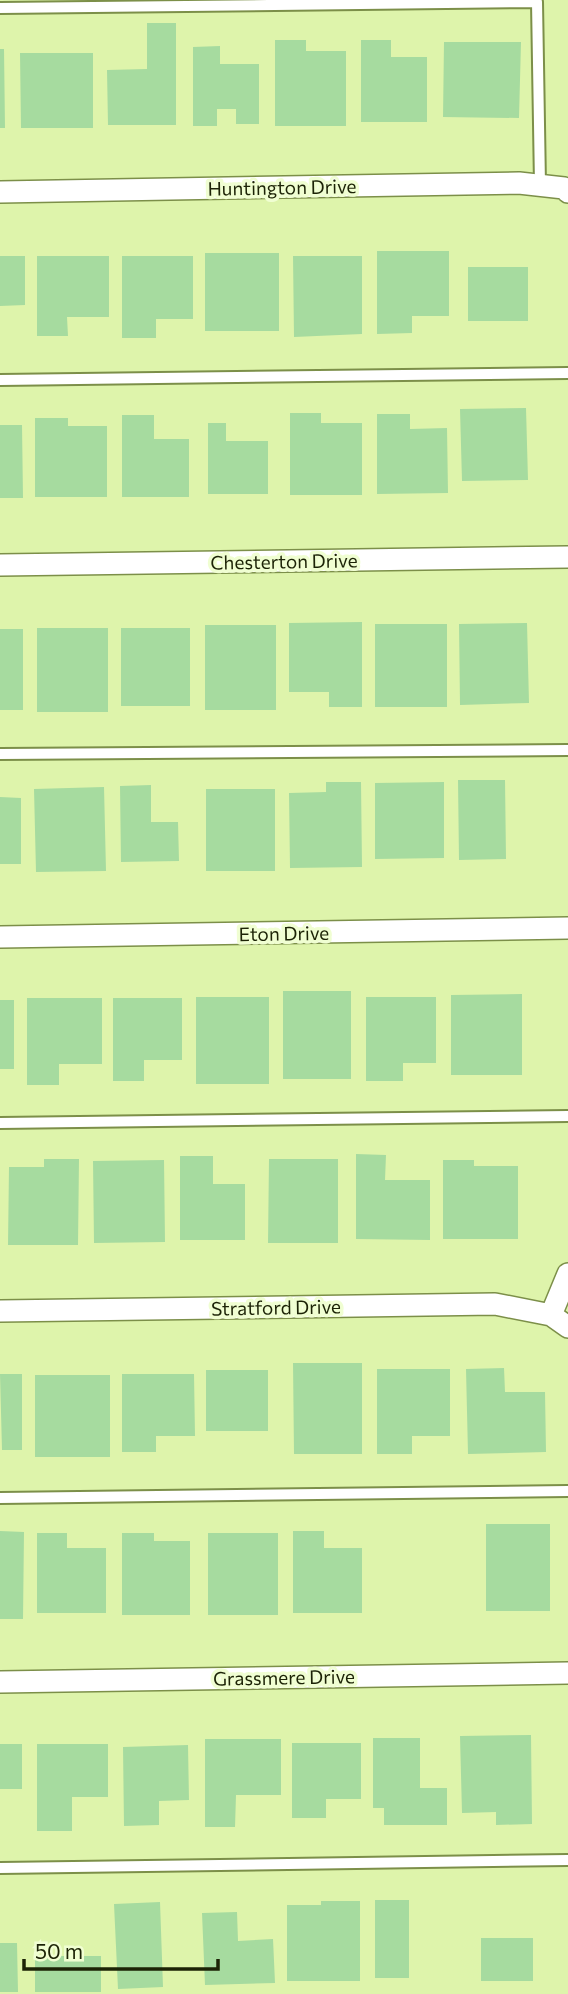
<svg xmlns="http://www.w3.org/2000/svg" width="568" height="1994" font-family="Commissioner,sans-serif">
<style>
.building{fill:#a6db9f}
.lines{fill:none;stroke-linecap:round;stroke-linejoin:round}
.service-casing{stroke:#7c8f49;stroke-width:14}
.minor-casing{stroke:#7c8f49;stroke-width:24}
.service{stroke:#fff;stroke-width:10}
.minor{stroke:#fff;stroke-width:21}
.labels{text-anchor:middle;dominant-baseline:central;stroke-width:7;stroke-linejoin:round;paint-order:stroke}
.street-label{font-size:19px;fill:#1c2306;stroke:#f0fed2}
</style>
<rect width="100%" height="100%" fill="#def4ab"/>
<!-- building -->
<path class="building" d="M 147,23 L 176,23 L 176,125 L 108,125 L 107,70 L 147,69 Z
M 275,40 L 306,40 L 306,51 L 346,51 L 346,126 L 275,126 Z
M 361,40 L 391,40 L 391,57 L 427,57 L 427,122 L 361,122 Z
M 444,42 L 521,42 L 519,118 L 443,117 Z
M 220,46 L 220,64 L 259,64 L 259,124 L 236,124 L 236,109 L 217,109 L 217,126 L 193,126 L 193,47 Z
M 0,49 L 4,49 L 5,128 L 0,128 Z
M 20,53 L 93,53 L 93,128 L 21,128 Z
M 377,251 L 449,251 L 449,316 L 412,316 L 412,333 L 377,334 Z
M 205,253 L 279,253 L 279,331 L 205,331 Z
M 0,256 L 25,256 L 25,305 L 0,306 Z
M 37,256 L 109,256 L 109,317 L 67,317 L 68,336 L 37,336 Z
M 122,256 L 193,256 L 193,319 L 156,319 L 156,338 L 122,338 Z
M 293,256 L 362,256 L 362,334 L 294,337 Z
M 468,267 L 528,267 L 528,321 L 468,321 Z
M 526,408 L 528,480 L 462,481 L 460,409 Z
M 290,413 L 321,413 L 321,423 L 362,423 L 362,495 L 290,495 Z
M 377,414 L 410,414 L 410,429 L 447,428 L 448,493 L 377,494 Z
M 122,415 L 154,415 L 154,439 L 189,439 L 189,497 L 122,497 Z
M 35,418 L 68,418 L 68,426 L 107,426 L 107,497 L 35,497 Z
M 208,423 L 226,423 L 226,441 L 268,441 L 268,494 L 208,494 Z
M 0,425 L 22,425 L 23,498 L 0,498 Z
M 362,622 L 362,707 L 329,707 L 329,692 L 289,692 L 289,623 Z
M 527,623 L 529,703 L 460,705 L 459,624 Z
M 375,624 L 447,624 L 447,707 L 375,707 Z
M 205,625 L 276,625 L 276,710 L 205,710 Z
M 37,628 L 108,628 L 108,712 L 37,712 Z
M 121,628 L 190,628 L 190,706 L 121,706 Z
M 0,629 L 23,629 L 23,710 L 0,710 Z
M 458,780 L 505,780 L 506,859 L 459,860 Z
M 326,782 L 361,782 L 362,867 L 290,868 L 289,793 L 326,792 Z
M 444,782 L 444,858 L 375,859 L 375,783 Z
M 151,785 L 151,822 L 178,822 L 179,861 L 121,862 L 120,786 Z
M 104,787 L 106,871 L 36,872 L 34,789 Z
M 206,789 L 275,789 L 275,871 L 206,871 Z
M 0,797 L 21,798 L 21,864 L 0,864 Z
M 283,991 L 351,991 L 351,1079 L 283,1079 Z
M 522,994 L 522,1075 L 451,1075 L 451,995 Z
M 196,997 L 269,997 L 269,1084 L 196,1084 Z
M 366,997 L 436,997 L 436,1063 L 403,1063 L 403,1081 L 366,1081 Z
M 27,998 L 102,998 L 102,1064 L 59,1064 L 59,1085 L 27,1085 Z
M 113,998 L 182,998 L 182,1060 L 144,1060 L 144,1081 L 113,1081 Z
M 0,1000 L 14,1000 L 14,1069 L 0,1069 Z
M 356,1154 L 386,1155 L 385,1180 L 430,1180 L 430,1240 L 356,1239 Z
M 180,1156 L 213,1156 L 213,1184 L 245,1184 L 245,1240 L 180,1240 Z
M 44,1159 L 79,1159 L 78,1245 L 8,1245 L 9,1167 L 44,1167 Z
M 269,1159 L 338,1159 L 338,1243 L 268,1243 Z
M 164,1160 L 165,1242 L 94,1243 L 93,1161 Z
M 443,1160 L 474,1160 L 474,1166 L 518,1166 L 518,1239 L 443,1239 Z
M 293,1363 L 362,1363 L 362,1454 L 294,1454 Z
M 504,1368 L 505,1392 L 545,1392 L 546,1452 L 468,1454 L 466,1369 Z
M 377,1369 L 450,1369 L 450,1436 L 412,1436 L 412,1454 L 377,1454 Z
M 206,1370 L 268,1370 L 268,1431 L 206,1431 Z
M 0,1374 L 22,1374 L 22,1450 L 2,1450 Z
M 122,1374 L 194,1374 L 195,1436 L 156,1436 L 156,1452 L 122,1452 Z
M 35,1375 L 110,1375 L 110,1457 L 35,1457 Z
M 486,1524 L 550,1524 L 550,1611 L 486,1611 Z
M 0,1531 L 24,1532 L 23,1619 L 0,1619 Z
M 293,1531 L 324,1531 L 324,1548 L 362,1548 L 362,1613 L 293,1613 Z
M 37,1533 L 67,1533 L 67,1548 L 106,1548 L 106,1613 L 37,1613 Z
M 122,1533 L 154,1533 L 154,1541 L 190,1541 L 190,1615 L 122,1615 Z
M 208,1533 L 278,1533 L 278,1615 L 208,1615 Z
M 531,1735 L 532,1824 L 496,1825 L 496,1812 L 462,1813 L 460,1736 Z
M 373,1738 L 420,1738 L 420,1788 L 447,1788 L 447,1825 L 384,1825 L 384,1808 L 373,1808 Z
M 205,1739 L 281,1739 L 281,1795 L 236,1795 L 235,1827 L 205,1827 Z
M 292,1743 L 361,1743 L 361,1799 L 326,1799 L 326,1818 L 292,1818 Z
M 0,1744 L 22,1744 L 22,1789 L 0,1789 Z
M 37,1744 L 108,1744 L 108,1797 L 72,1797 L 72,1831 L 37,1831 Z
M 188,1745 L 189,1800 L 159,1801 L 159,1825 L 124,1826 L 123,1747 Z
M 375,1900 L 409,1900 L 409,1978 L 375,1978 Z
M 321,1901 L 360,1901 L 360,1981 L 287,1981 L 287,1905 L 321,1905 Z
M 160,1902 L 163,1987 L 118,1989 L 114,1904 Z
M 237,1912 L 238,1941 L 273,1939 L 275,1983 L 205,1985 L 202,1913 Z
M 481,1938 L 533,1938 L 533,1981 L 481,1981 Z
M 0,1943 L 17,1943 L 18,1992 L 0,1992 Z
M 35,1956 L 101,1956 L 101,1992 L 35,1992 Z"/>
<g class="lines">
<!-- service casing -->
<g class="service-casing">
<path id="service" d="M 0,8 L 537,2 L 540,185
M 0,380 L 568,373
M 0,754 L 568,750
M 0,1123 L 568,1116
M 0,1498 L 568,1491
M 0,1868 L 568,1860"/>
</g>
<!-- minor casing -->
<g class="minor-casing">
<path id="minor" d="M 0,192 L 519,183 L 564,188 L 568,192
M 0,565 L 568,557
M 0,937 L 568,928
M 0,1311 L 495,1304 L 551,1315 L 568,1327
M 551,1315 L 568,1274
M 0,1682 L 568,1673"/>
</g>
<!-- service -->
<use href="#service" class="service"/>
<!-- minor -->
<use href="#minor" class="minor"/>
</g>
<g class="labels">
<!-- street labels -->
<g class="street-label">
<text transform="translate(282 187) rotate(-1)">Huntington Drive</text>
<text transform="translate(284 561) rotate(-1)">Chesterton Drive</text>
<text transform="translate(284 933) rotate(-1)">Eton Drive</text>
<text transform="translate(276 1307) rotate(-1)">Stratford Drive</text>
<text transform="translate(284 1677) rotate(-1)">Grassmere Drive</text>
</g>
</g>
<!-- scale -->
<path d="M24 1959v10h194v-10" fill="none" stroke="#1c2306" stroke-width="3.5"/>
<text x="35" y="1959" font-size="21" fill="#1c2306" stroke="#f0fed2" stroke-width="5" paint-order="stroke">50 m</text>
</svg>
